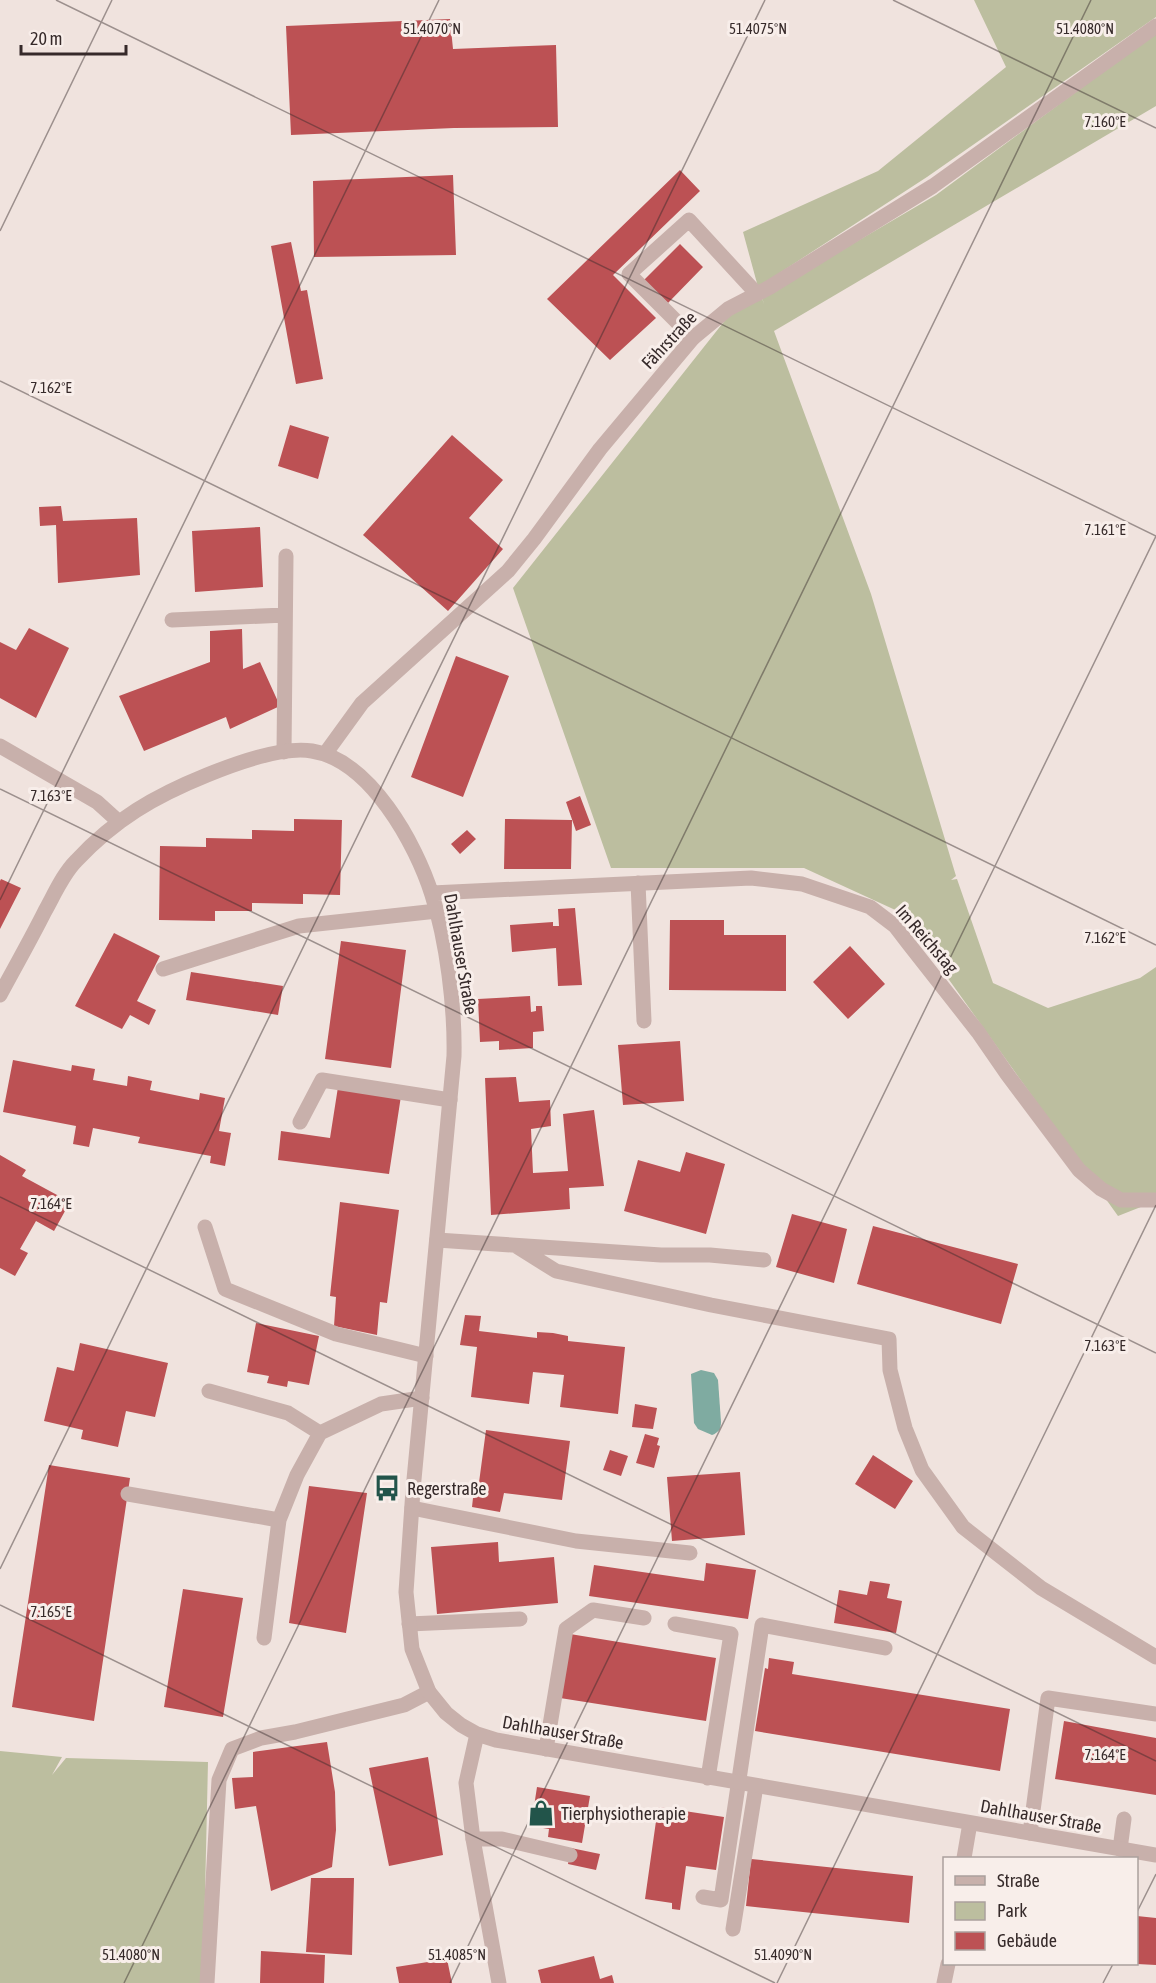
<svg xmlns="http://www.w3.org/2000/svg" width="1156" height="1983" font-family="'Asap Condensed',sans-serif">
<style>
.green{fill:#bcbe9f}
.water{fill:#7faba1}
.building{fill:#bc5154}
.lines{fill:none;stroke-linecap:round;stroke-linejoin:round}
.lane{stroke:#c8b0ab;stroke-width:15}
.street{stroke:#c8b0ab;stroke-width:15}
.ticks{fill:none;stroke:#362a2a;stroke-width:1.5;stroke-opacity:0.45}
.labels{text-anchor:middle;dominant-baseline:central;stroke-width:6;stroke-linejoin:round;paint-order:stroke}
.street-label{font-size:18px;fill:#362a2a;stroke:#f8eeea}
.poi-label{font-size:18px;fill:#362a2a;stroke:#f8eeea;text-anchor:start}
.ticks-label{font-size:15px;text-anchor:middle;fill:#362a2a;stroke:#f8eeea;stroke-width:6;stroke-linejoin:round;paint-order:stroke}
</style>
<rect width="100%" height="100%" fill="#f0e3de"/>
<!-- green -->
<path class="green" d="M 974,0 L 1156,0 L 1156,17 L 927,177 L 758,287 L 743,232 L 878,171 L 1006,67 Z
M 1156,33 L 1156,106 L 774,331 L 871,594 L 956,876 L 951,880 L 957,879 L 993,983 L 1048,1008 L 1140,978 L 1156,967 L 1156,1201 L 1118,1216 L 917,935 L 901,916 L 904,914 L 804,868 L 611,868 L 513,588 L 730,314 L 761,295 L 764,304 L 762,297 L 936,195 Z
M 0,1751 L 62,1757 L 52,1775 L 66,1758 L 208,1762 L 203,1983 L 0,1983 Z"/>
<!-- water -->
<path class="water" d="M 701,1370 L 714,1373 L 718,1380 L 721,1422 C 721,1429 718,1433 712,1435 L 698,1429 L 694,1423 L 691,1374 Z"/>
<!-- building -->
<path class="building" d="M 450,19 L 453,49 L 556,45 L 558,127 L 454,128 L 291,135 L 286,26 Z
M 680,170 L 700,191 L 613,275 L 656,318 L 610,360 L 547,299 Z
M 453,175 L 456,255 L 314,257 L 313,181 Z
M 291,242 L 301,291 L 307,290 L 323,379 L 296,384 L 271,246 Z
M 680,244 L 703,267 L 668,303 L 644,280 Z
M 290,425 L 329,437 L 318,479 L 278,466 Z
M 452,435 L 503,480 L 469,518 L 503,549 L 448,611 L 363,535 Z
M 61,506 L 63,521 L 137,518 L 140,575 L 58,583 L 56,525 L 40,526 L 39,507 Z
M 260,527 L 263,587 L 195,592 L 192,531 Z
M 29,628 L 69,648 L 36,718 L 0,698 L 0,642 L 16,650 Z
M 242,629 L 243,669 L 260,662 L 280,706 L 230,729 L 226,717 L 144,751 L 119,696 L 210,662 L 210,631 Z
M 456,656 L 509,676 L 463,797 L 411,777 Z
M 580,796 L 591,825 L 576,831 L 566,802 Z
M 294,819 L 342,820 L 340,895 L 303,894 L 303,904 L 252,903 L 252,911 L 215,911 L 215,921 L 159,920 L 160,846 L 206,847 L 206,838 L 252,839 L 252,830 L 294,831 Z
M 505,819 L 572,820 L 571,869 L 504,869 Z
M 467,830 L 476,839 L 460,854 L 451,844 Z
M 1,879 L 21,888 L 0,929 L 0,881 Z
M 575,908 L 582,985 L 558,986 L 556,948 L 512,952 L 510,925 L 553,922 L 553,926 L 559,926 L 558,909 Z
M 670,920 L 724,920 L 724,935 L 786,935 L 786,991 L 669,990 Z
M 114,933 L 160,956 L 137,1001 L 156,1010 L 149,1025 L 130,1015 L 122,1029 L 75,1006 Z
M 341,941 L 406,950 L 391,1068 L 325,1059 Z
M 850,946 L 885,984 L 848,1019 L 813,982 Z
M 191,972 L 283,986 L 278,1015 L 186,1000 Z
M 530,996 L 531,1012 L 536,1011 L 536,1006 L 542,1006 L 544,1031 L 533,1032 L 533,1048 L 499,1050 L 499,1041 L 480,1042 L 478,999 Z
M 680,1041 L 684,1101 L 623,1105 L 618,1045 Z
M 13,1060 L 71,1071 L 72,1065 L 95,1069 L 93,1080 L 127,1086 L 128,1076 L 152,1081 L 150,1090 L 199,1100 L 200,1093 L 225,1098 L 219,1131 L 231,1133 L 225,1166 L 210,1163 L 211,1156 L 138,1143 L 140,1137 L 93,1128 L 89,1147 L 73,1144 L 76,1126 L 3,1112 Z
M 516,1077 L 519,1102 L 550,1100 L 551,1126 L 531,1129 L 533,1173 L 568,1171 L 563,1114 L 594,1110 L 604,1186 L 569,1188 L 570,1209 L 491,1215 L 485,1078 Z
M 338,1087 L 401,1096 L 389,1174 L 278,1160 L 281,1131 L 330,1138 Z
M 686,1152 L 725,1164 L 706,1234 L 624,1211 L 638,1160 L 680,1172 Z
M 0,1155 L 26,1170 L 22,1176 L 70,1202 L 54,1231 L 36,1221 L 20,1249 L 28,1253 L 15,1276 L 0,1268 Z
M 340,1202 L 399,1210 L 387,1303 L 380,1302 L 377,1335 L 334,1326 L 336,1297 L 330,1296 Z
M 792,1214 L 847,1229 L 834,1283 L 776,1267 Z
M 873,1226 L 1018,1264 L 1001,1324 L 857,1284 Z
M 465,1315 L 481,1316 L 479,1331 L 537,1338 L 537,1332 L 553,1333 L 568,1336 L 568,1341 L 625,1347 L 618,1414 L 560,1407 L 564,1375 L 533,1372 L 529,1404 L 471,1397 L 477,1347 L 460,1345 Z
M 256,1323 L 319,1336 L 309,1385 L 288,1381 L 287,1387 L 267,1383 L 269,1376 L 247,1372 Z
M 80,1343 L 168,1363 L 155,1417 L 126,1411 L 118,1447 L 81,1439 L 83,1430 L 44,1421 L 57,1367 L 74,1371 Z
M 635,1404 L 657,1408 L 653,1429 L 632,1427 Z
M 486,1430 L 570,1441 L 562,1500 L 504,1493 L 500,1512 L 472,1507 L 474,1489 L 478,1490 Z
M 645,1434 L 659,1438 L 657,1445 L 660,1446 L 654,1468 L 636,1463 Z
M 610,1450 L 628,1456 L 621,1476 L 603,1470 Z
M 873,1455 L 913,1481 L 895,1509 L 855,1484 Z
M 49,1465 L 130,1478 L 94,1721 L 12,1707 Z
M 740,1472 L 745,1535 L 672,1541 L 667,1477 Z
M 309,1486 L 367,1493 L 346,1633 L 289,1623 Z
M 498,1542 L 499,1562 L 554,1557 L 558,1603 L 437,1614 L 431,1547 Z
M 706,1563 L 756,1570 L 748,1619 L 589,1596 L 594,1565 L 704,1581 Z
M 870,1581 L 890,1584 L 887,1598 L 902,1601 L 896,1633 L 834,1623 L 839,1590 L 867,1595 Z
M 183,1589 L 243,1598 L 223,1717 L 164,1707 Z
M 570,1634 L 716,1658 L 706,1721 L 560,1698 Z
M 769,1658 L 794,1662 L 792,1674 L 1010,1709 L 1000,1771 L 755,1731 L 765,1668 L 768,1669 Z
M 1064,1721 L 1156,1738 L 1156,1795 L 1055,1779 Z
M 327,1742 L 335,1792 L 336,1830 L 332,1867 L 271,1891 L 256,1806 L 235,1809 L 232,1778 L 253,1777 L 253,1752 Z
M 428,1757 L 443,1855 L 389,1866 L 369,1768 Z
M 537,1787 L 590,1796 L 582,1843 L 548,1837 L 549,1829 L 531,1826 Z
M 658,1807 L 724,1817 L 716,1870 L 686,1866 L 680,1910 L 672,1909 L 672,1903 L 645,1899 Z
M 571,1848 L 600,1854 L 596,1870 L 568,1864 Z
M 751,1859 L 913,1876 L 909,1923 L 746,1906 Z
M 311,1878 L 354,1878 L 352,1955 L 306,1952 Z
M 1137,1916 L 1156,1918 L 1156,1965 L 1137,1964 Z
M 261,1951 L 325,1955 L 324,1983 L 260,1983 Z
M 594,1956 L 600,1979 L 612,1975 L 614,1983 L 541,1983 L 538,1970 Z
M 447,1959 L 452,1983 L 399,1983 L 396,1967 Z"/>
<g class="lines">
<!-- lane -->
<path class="lane" d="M 693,338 L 629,274 L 689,220 L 757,294
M 172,620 L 285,615
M 284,752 L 286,556
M 638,883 L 644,1021
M 163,969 L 299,926 L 437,911
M 300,1122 L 322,1080 L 450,1100
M 205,1227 L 225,1289 L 336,1334 L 426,1356
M 437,1240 L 661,1255 L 710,1255 L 764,1260
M 516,1246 L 556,1271 L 711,1305 L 889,1339 L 890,1370 L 905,1428 L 922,1470 L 963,1527 L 1041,1588 L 1156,1657
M 209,1391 L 288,1413 L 320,1433
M 128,1494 L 279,1520
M 412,1508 L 576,1541 L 690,1553
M 409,1624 L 520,1619
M 675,1624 L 731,1634 L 708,1778
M 264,1638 L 279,1520 L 297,1475 L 320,1433 L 381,1404 L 422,1398
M 546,1749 L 566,1629 L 593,1610 L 644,1618
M 1030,1833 L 1048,1698 L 1156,1714
M 473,1839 L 502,1839 L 570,1855
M 1120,1849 L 1124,1819
M 703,1897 L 721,1900 L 762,1625 L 885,1648
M 733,1929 L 756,1786
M 207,1983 L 219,1780 L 232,1749 L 261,1738 L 295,1732 L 404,1705 L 429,1692"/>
<!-- street -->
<path class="street" d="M 0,746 L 97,802 L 118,821
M 325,754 L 362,703 L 508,571 L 534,539 L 600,449 L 693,338 L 728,309 L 770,287 L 933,186 L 1156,26
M 432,893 L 751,878 L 802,884 L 870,907 L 895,926 L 908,943 L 978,1032 L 1007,1074 L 1079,1170 L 1101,1189 L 1121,1200 L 1156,1200
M 0,995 C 15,967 31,939 45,911 C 54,895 63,874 76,861 C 115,819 155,796 207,775 C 234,764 283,746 312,751 C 370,760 416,844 432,895 C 447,941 455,1008 454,1056 L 413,1490 L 406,1592 L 412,1649 L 429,1692 L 446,1713 L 461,1725 L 477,1734 L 496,1740 L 1156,1855
M 477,1734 L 466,1783 L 473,1839 L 499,1983
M 964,1858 L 970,1823
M 944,1983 L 948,1964"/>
</g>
<!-- ticks -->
<path class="ticks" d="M 56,0 L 1156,536M 893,0 L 1156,128M 0,231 L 112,0M 0,381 L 1156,945M 0,789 L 1156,1353M 0,900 L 439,0M 0,1197 L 1156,1761M 0,1569 L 765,0M 0,1605 L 775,1983M 1136,1914 L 1156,1874M 124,1983 L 1091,0M 450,1983 L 1156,536M 777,1983 L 1156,1205M 1103,1983 L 1113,1964"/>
<!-- icons -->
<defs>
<g id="bus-bare" transform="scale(2.07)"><path d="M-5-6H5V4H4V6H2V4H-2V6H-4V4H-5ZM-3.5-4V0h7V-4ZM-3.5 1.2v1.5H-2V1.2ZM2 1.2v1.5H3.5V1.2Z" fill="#22544a" stroke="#f8eeea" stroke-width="2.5" paint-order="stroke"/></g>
<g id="shop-bare" transform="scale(2.07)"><path d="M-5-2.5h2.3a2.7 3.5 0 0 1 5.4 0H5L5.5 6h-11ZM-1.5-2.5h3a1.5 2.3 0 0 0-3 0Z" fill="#22544a" stroke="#f8eeea" stroke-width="2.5" paint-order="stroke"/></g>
</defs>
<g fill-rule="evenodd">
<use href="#bus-bare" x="387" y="1488"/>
<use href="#shop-bare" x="541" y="1813"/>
</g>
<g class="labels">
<!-- street labels -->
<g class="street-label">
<text transform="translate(669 340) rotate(-47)">Fährstraße</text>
<text transform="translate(927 939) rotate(49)">Im Reichstag</text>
<text transform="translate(461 954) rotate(80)">Dahlhauser Straße</text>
<text transform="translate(563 1732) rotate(10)">Dahlhauser Straße</text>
<text transform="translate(1041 1816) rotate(10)">Dahlhauser Straße</text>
</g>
<!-- poi labels -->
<g class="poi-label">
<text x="407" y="1488">Regerstraße</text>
<text x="561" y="1813">Tierphysiotherapie</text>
</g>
</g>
<g class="ticks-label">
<text x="432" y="34">51.4070°N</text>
<text x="758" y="34">51.4075°N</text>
<text x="1085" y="34">51.4080°N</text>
<text x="1105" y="127">7.160°E</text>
<text x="51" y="393">7.162°E</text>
<text x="1105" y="535">7.161°E</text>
<text x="51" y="801">7.163°E</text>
<text x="1105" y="943">7.162°E</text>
<text x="51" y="1209">7.164°E</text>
<text x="1105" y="1351">7.163°E</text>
<text x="51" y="1617">7.165°E</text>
<text x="1105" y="1760">7.164°E</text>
<text x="131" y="1960">51.4080°N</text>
<text x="457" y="1960">51.4085°N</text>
<text x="783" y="1960">51.4090°N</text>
</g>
<!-- legend -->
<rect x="943" y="1857" width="195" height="108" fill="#f8eeea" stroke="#aaa09d" stroke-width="1.5"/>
<rect x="955" y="1876" width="30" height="9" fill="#c8b0ab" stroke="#aaa09d" stroke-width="1.5"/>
<text x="997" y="1887" font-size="18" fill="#362a2a">Straße</text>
<rect x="955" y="1902" width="30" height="18" fill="#bcbe9f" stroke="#aaa09d" stroke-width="1.5"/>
<text x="997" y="1917" font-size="18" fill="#362a2a">Park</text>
<rect x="955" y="1932" width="30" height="18" fill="#bc5154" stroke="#aaa09d" stroke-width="1.5"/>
<text x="997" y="1947" font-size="18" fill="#362a2a">Gebäude</text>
<!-- scale -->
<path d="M21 45v9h105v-9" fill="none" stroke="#362a2a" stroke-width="3"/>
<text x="30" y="45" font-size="18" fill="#362a2a" stroke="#f8eeea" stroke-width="4.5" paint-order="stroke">20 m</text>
</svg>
